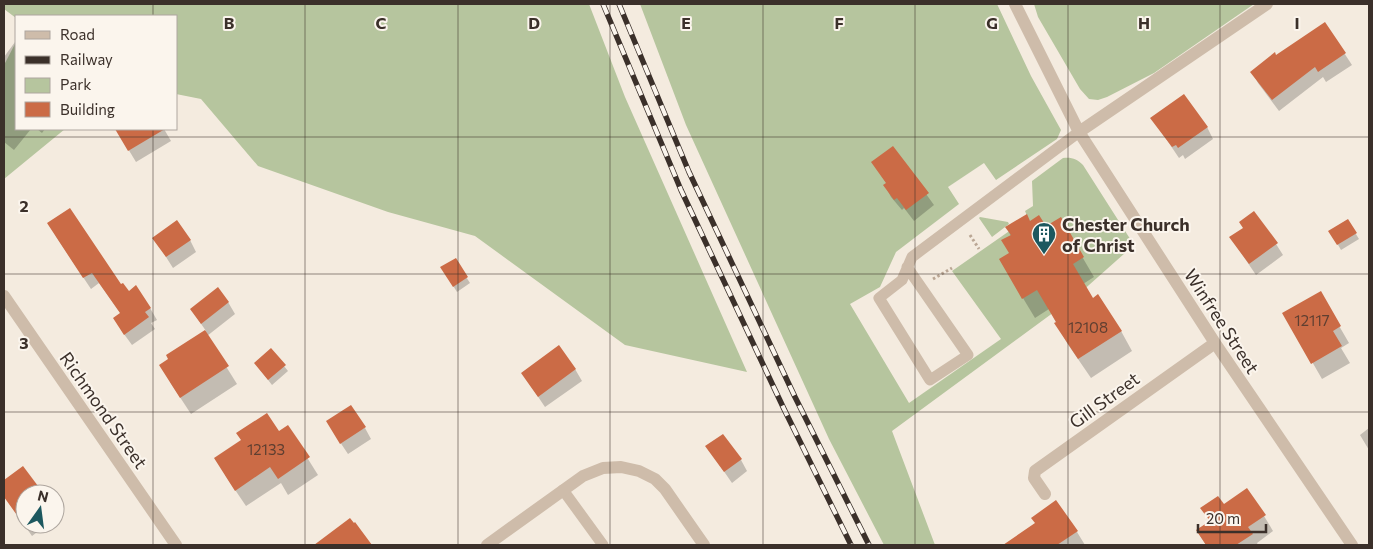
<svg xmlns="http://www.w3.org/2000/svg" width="1373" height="549" font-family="Commissioner,sans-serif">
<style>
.green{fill:#b6c59e}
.shadow{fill:#0003}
.building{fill:#cb6b46}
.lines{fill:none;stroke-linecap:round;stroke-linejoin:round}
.path{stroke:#baa694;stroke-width:3;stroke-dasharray:2.5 2.5;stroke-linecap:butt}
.service{stroke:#cebcaa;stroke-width:11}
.minor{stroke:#cebcaa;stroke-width:12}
.rail-casing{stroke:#3b302a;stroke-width:5.5}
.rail{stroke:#fbf5ed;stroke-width:4;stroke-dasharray:11;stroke-linecap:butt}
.grid{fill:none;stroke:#3b302a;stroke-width:1;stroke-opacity:0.55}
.labels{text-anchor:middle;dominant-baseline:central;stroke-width:4;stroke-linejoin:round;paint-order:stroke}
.number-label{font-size:15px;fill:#5f3f31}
.poi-label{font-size:18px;font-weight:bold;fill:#3b302a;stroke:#fbf5ed;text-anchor:start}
.street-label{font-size:18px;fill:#3b302a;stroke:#fbf5ed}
.grid-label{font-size:16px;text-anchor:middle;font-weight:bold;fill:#3b302a;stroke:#fbf5ed;stroke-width:4;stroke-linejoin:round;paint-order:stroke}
</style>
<rect width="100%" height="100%" fill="#f4ebdf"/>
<!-- green -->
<path class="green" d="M 4,4 L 589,4 L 625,97 L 747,372 L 625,345 L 475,236 L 388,212 L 258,166 L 201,99 L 176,94 L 176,16 L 16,16 L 16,18 L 4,9 Z
M 640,4 L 997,4 L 1031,76 L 1061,130 L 1057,139 L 996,180 L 984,163 L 948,187 L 959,204 L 896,252 L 880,287 L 850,304 L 909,403 L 1001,339 L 952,271 L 1028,218 L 1025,211 L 1033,206 L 1032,181 L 1063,158 C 1072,157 1077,159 1083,165 L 1134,245 L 1080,293 L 892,431 L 935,545 L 884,545 L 829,439 L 686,125 Z
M 1034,4 L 1254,4 L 1154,73 L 1107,97 L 1098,100 L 1089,99 L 1080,89 L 1038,17 Z
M 16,42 L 16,129 L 65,129 L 4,179 L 4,65 Z
M 980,217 L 1008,222 L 1009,224 L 992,237 L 979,218 Z"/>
<!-- shadow -->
<path class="shadow" d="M 1325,24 L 1352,65 L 1326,82 L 1323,77 L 1279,111 L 1258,83 L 1252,72 Z
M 15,42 L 16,129 L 31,129 L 14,150 L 4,142 L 4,57 Z
M 1152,118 L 1207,127 L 1213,139 L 1185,159 L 1183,155 L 1179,158 Z
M 37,129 L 45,129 L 42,133 Z
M 116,129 L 164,129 L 171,141 L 136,162 Z
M 893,148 L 934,205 L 914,221 L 904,208 L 902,210 L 891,197 L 885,185 L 887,184 L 873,163 Z
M 1060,219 L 1094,277 L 1083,284 L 1093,299 L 1121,331 L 1132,351 L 1091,378 L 1067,343 L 1049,309 L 1035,318 L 1000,260 L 1010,253 L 1011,236 L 1006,227 L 1030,222 L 1045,228 Z
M 1347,220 L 1359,239 L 1341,250 L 1330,231 Z
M 55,235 L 150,308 L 157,320 L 151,323 L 155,329 L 132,345 L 121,330 L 121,314 L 99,283 L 91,289 Z
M 154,238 L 190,240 L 196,252 L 173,268 Z
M 1231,238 L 1276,244 L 1283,255 L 1256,275 Z
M 455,260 L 470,283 L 457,292 L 442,268 Z
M 1320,293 L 1349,343 L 1341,348 L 1350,363 L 1322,379 L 1284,313 Z
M 228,302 L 235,314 L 207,336 L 237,384 L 191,414 L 170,382 L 170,359 L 168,355 L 206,331 L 191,309 Z
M 271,350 L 288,371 L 272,385 L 255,363 Z
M 575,369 L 582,381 L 545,407 L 522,373 Z
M 288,427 L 318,475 L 288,495 L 281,483 L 246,506 L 225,475 Z
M 365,428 L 371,439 L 348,454 L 334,433 Z
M 1369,428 L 1369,450 L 1360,435 Z
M 707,447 L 741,460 L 747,471 L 732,483 Z
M 23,468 L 42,494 L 25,494 L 25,524 L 48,524 L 32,536 L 4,496 L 4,482 Z
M 1224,506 L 1264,516 L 1273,531 L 1257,543 L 1258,545 L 1206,545 L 1197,531 L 1210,522 L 1202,508 Z
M 1036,523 L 1077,532 L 1085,545 L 1005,545 Z"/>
<!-- building -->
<path class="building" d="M 1325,22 L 1346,53 L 1318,72 L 1315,67 L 1272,100 L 1250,72 L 1275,52 L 1276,55 Z
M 1184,94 L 1208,127 L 1178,148 L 1176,145 L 1172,147 L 1150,118 Z
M 115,129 L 165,129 L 128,151 Z
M 893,146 L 929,193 L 906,210 L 897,198 L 894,200 L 883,185 L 886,183 L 871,162 Z
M 70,208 L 121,284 L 123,283 L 129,291 L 136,285 L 151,308 L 145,312 L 149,317 L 124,335 L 113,318 L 120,313 L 92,273 L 83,278 L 47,223 Z
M 1254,211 L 1278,243 L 1249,264 L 1229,237 L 1243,228 L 1239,222 Z
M 1027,214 L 1030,221 L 1039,215 L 1046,226 L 1061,217 L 1084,257 L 1073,264 L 1093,298 L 1098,294 L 1122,331 L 1078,359 L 1054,323 L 1056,322 L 1037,290 L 1022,299 L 999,259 L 1009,253 L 1001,240 L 1011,235 L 1005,227 Z
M 1348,219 L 1357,233 L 1337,245 L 1328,231 Z
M 177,220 L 191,240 L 166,257 L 152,238 Z
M 456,258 L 468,277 L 453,287 L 440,267 Z
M 218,287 L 229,302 L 201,324 L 190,309 Z
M 1321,291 L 1341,326 L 1333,331 L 1342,346 L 1311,364 L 1282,313 Z
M 205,330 L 229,366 L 180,398 L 159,365 L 168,359 L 166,355 Z
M 559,345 L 576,369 L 538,397 L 521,373 Z
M 271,348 L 286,365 L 268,380 L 254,363 Z
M 351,405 L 366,427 L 340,444 L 326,421 Z
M 267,413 L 279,431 L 288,425 L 310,457 L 278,479 L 270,467 L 235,491 L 214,458 L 241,440 L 236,433 Z
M 723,434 L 742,459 L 724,472 L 705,446 Z
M 23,466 L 44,494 L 25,494 L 26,524 L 24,525 L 4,497 L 4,480 Z
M 1247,488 L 1266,515 L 1248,527 L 1253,534 L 1236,545 L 1206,545 L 1196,530 L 1210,521 L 1200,508 L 1218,496 L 1224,504 Z
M 1056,500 L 1078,531 L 1057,545 L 1003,545 L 1035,523 L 1031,518 Z
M 350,518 L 354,523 L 355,522 L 372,545 L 314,545 Z"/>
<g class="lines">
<!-- path -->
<path class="path" d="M 970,235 L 979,249
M 933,279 L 952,268"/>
<!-- service -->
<path class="service" d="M 907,267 L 968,355 L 930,380 L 879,298 L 902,280 L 912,257 L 1079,132
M 563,490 L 603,545"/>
<!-- minor -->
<path class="minor" d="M 1015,4 L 1079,132 L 1215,343 L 1352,545
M 1079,132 L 1267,4
M 4,296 L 176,545
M 1045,494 L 1034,478 L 1035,471 L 1215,343
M 487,545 L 583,476 L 603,468 L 621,467 L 639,471 L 655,479 L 665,489 L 704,545"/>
<!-- rail casing -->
<g class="rail-casing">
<path id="rail" d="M 603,4 L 681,190 L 784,409 L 851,545
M 619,4 L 689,172 L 795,397 L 869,545"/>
</g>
<!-- rail -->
<use href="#rail" class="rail"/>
</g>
<!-- grid -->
<path class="grid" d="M 153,4 L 153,16M 305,4 L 305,545M 458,4 L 458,545M 610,4 L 610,545M 763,4 L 763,545M 915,4 L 915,545M 1068,4 L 1068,545M 1220,4 L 1220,545M 153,129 L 153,545M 4,137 L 1369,137M 4,274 L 1369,274M 4,412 L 1369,412"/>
<!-- icons -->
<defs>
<g id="building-pin" transform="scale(1.25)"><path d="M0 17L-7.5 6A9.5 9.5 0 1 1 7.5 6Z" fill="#1d585f" stroke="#fbf5ed"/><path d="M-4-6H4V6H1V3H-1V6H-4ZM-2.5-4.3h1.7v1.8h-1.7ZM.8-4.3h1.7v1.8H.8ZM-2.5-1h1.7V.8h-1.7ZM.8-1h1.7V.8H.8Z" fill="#fff"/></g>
</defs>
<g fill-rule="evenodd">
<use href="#building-pin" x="1044" y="234"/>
</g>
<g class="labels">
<!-- number labels -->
<g class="number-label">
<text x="1312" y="320">12117</text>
<text x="1088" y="327">12108</text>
<text x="266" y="449">12133</text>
</g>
<!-- poi labels -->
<g class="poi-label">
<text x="1062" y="224">Chester Church<tspan x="1062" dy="21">of Christ</tspan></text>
</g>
<!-- street labels -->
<g class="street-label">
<text transform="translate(1222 321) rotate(57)">Winfree Street</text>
<text transform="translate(1104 400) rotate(-36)">Gill Street</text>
<text transform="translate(104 410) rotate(55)">Richmond Street</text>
</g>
</g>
<g class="grid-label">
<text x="229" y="29">B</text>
<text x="381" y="29">C</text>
<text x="534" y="29">D</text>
<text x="686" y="29">E</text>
<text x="839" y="29">F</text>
<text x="992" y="29">G</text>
<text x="1144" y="29">H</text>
<text x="1297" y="29">I</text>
<text x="24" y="212">2</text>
<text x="24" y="349">3</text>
</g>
<!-- border -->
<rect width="1373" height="549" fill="none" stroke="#3b302a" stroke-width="10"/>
<!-- legend -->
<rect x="15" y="15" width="162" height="115" fill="#fbf5ed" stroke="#aea69f"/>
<rect x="25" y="31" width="25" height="8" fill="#cebcaa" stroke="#aea69f"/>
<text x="60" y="40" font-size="15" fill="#3b302a">Road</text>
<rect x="25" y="56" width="25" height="8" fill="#3b302a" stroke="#aea69f"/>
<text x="60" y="65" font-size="15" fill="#3b302a">Railway</text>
<rect x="25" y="78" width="25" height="15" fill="#b6c59e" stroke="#aea69f"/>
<text x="60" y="90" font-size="15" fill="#3b302a">Park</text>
<rect x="25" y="102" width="25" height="15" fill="#cb6b46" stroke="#aea69f"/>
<text x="60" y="115" font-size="15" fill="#3b302a">Building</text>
<!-- north arrow -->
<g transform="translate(40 509) rotate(14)"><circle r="24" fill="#fbf5ed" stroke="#aea69f"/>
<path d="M0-4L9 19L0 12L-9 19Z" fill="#1d585f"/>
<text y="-8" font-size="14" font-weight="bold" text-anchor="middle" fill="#3b302a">N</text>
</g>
<!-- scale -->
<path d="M1198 524v8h68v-8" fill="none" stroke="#3b302a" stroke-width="2.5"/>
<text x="1206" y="524" font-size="15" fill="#3b302a" stroke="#fbf5ed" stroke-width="4" paint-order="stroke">20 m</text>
</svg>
